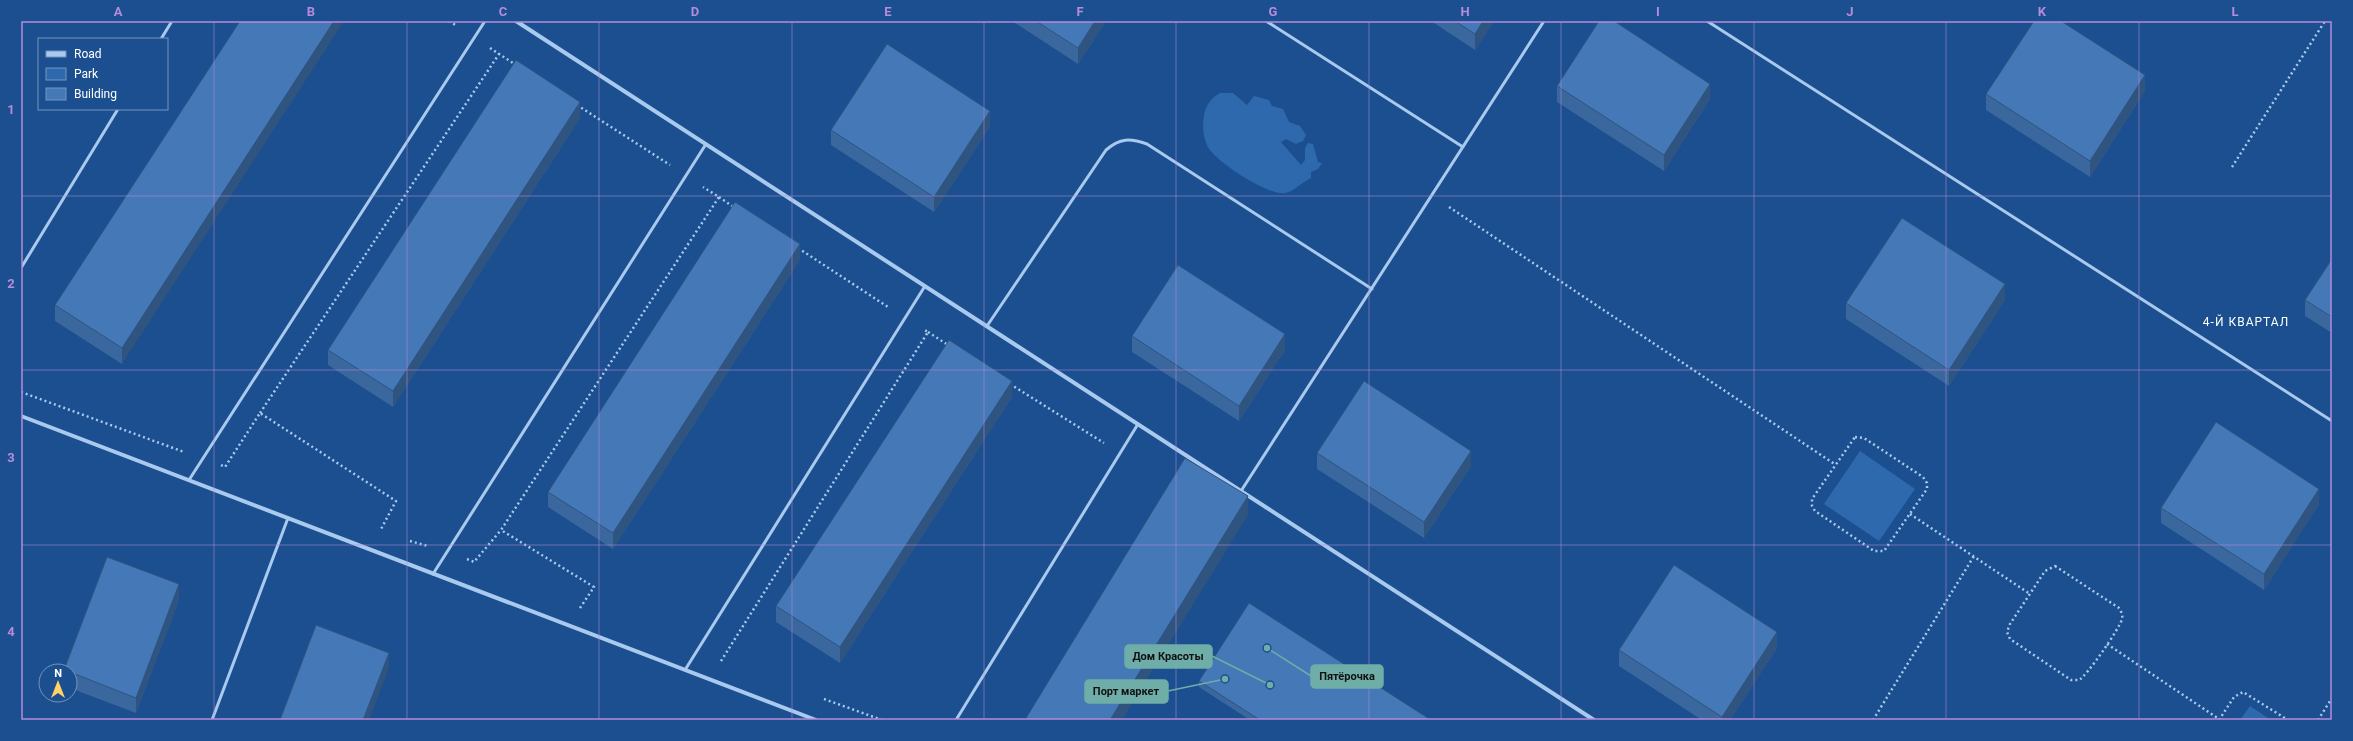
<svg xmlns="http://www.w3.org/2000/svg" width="2353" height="741" font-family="Roboto,sans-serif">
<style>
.green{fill:#2e69ad}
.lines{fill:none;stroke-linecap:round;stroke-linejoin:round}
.path{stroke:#a9c9ee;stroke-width:2.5;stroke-dasharray:2 3;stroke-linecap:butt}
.service{stroke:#a9c9ee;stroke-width:3}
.minor{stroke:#a9c9ee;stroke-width:4}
.wall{fill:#3a679d}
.shaded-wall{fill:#305480}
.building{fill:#4478b7;stroke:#305480}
.grid{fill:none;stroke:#b68bdc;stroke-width:1;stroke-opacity:0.55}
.labels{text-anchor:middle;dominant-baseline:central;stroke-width:3;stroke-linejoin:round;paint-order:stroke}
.quarter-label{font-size:12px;letter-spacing:1px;fill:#fff;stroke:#1b4f8f}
.leader{fill:none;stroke:#6fada8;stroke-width:1.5}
.callout-dot{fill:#6fada8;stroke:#1b4f8f;stroke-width:1.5}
.callout{fill:#6fada8;stroke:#6fada8;stroke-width:1.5}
.callout-label{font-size:11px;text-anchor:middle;font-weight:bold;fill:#111}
.neatline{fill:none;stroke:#b68bdc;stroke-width:1.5}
.grid-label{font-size:13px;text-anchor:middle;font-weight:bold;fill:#b68bdc}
</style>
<rect width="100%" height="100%" fill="#1b4f8f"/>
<!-- green -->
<path class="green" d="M 1220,93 L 1233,93 L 1247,105 L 1254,96 L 1269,100 L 1272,106 L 1283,109 L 1289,122 L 1300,126 L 1306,135 L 1303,141 L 1296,144 L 1286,139 L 1281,142 L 1301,165 L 1305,160 L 1305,148 L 1308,143 L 1313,144 L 1318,162 L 1322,163 L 1318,169 L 1311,172 L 1311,178 C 1302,182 1295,191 1285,193 C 1267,195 1220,164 1210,150 C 1203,140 1202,127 1204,115 C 1206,105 1211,98 1220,93 Z
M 1860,451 L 1915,489 L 1879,541 L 1824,504 Z
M 2250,706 L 2271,720 L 2240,720 Z"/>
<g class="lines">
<!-- path -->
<path class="path" d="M 449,21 L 457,26
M 490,48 L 516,65
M 577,105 L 670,165
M 2232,167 L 2325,21
M 719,197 L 735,208
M 1449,207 L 1836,465
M 798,248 L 888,307
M 928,332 L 948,345
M 1010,384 L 1104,443
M 21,392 L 184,452
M 260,413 L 499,54
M 1855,437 L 1864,438 L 1923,477 L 1927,483 L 1927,489 L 1884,551 L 1874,551 L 1815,511 L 1812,506 L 1812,499 Z
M 221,465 L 225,467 L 260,413 L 396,501 L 380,531
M 1910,514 L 2030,594
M 410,541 L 428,546
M 467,559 L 474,562 L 501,530
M 2055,566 L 2119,608 C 2121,611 2123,615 2122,619 C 2120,628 2086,677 2079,680 L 2071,680 L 2010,639 L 2007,632 L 2010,624 L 2045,571 Z
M 580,608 L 594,587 L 501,530 L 719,197 L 703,187
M 2107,644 L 2219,719
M 721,661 L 928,332 L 923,329
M 824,699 L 882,720
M 1873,720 L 1974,556
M 2219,720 L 2234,697 L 2243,692 L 2288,720
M 2318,720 L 2332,698"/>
<!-- service -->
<path class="service" d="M 1266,21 L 1463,147
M 1707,21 L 2332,421
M 161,39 L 172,21
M 21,268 L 118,109
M 987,326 L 1106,150 C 1120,138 1130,138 1147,144 L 1372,289
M 189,480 L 485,21
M 1241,491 L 1544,21
M 433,574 L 706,144
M 685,670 L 925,286
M 212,720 L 288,518
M 956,720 L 1138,424"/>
<!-- minor -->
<path class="minor" d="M 516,21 L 1594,720
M 21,416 L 816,720"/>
</g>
<!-- wall -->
<path class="wall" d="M 240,21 L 122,364 L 55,321 L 55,305 Z
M 1012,21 L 1106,21 L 1078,64 Z
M 1431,21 L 1494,21 L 1475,50 Z
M 1557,86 L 1710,99 L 1664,171 L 1557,102 Z
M 2145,91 L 2090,177 L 1986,110 L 1986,94 Z
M 580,118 L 393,407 L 328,365 L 328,350 Z
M 990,127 L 934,212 L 831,145 L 831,130 Z
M 2332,259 L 2332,333 L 2305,316 L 2305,300 Z
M 800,260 L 613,549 L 548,507 L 548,492 Z
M 2005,300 L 1949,386 L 1846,319 L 1846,303 Z
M 1132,336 L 1285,350 L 1239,421 L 1132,352 Z
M 1012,397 L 840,663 L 776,622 L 776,606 Z
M 1317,453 L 1471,466 L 1424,538 L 1317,469 Z
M 2319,504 L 2264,590 L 2161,523 L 2161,508 Z
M 179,600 L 136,713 L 70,688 L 70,671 L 64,671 L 64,670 Z
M 1777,648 L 1730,720 L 1702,720 L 1619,666 L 1619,650 Z
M 1199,681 L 1431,720 L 1250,720 L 1199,687 Z"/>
<!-- shaded-wall -->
<path class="shaded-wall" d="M 21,21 L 24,21 L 21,25 Z
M 334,21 L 344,21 L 122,364 L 122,348 Z
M 1095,21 L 1106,21 L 1078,64 L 1078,48 Z
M 1483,21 L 1494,21 L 1475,50 L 1475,34 Z
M 2145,75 L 2145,91 L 2090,177 L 2090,161 Z
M 1710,84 L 1710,99 L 1664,171 L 1664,155 Z
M 580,102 L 580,118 L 393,407 L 393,391 Z
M 990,111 L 990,127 L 934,212 L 934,197 Z
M 800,244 L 800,260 L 613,549 L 613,533 Z
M 2005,284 L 2005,300 L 1949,386 L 1949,370 Z
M 1285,334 L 1285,350 L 1239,421 L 1239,406 Z
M 1012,381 L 1012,397 L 840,663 L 840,647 Z
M 1471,451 L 1471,466 L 1424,538 L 1424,522 Z
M 2319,489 L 2319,504 L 2264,590 L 2264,574 Z
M 1248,496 L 1248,515 L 1122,720 L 1110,720 Z
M 179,584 L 179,600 L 136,713 L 136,698 Z
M 1777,632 L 1777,648 L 1730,720 L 1722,720 L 1722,717 Z
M 389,653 L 389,668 L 369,720 L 363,720 Z"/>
<!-- building -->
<path class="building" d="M 240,21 L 334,21 L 122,348 L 55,305 Z
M 1036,21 L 1095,21 L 1078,48 Z
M 1455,21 L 1483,21 L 1475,34 Z
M 1599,21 L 1614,21 L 1710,84 L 1664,155 L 1557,86 Z
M 2034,21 L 2061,21 L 2145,75 L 2090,161 L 1986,94 Z
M 887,44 L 990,111 L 934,197 L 831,130 Z
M 516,60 L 580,102 L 393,391 L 328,350 Z
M 735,202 L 800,244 L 613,533 L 548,492 Z
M 1902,218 L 2005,284 L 1949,370 L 1846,303 Z
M 2332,259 L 2332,317 L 2305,300 Z
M 1178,265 L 1285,334 L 1239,406 L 1132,336 Z
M 949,340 L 1012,381 L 840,647 L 776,606 Z
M 1364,381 L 1471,451 L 1424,522 L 1317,453 Z
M 2216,422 L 2319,489 L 2264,574 L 2161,508 Z
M 1185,458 L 1248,496 L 1110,720 L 1030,720 L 1026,718 Z
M 107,557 L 179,584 L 136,698 L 70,672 L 70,671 L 66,671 L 64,670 Z
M 1674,565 L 1777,632 L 1722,717 L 1619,650 Z
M 1249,603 L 1431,720 L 1260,720 L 1199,681 Z
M 316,625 L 389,653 L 363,720 L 280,720 Z"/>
<!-- grid -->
<path class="grid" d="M 214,21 L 214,720M 407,21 L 407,720M 599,21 L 599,720M 792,21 L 792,720M 984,21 L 984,720M 1176,21 L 1176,720M 1369,21 L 1369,720M 1561,21 L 1561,720M 1754,21 L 1754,720M 1946,21 L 1946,720M 2139,21 L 2139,720M 21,196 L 2332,196M 21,370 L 2332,370M 21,545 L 2332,545"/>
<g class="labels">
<!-- quarter labels -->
<g class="quarter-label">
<text x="2246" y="322">4-Й КВАРТАЛ</text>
</g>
</g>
<!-- callouts -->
<path class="leader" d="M1270 685L1212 656M1267 648L1311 676M1225 679L1168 691"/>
<g class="callout-dot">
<circle cx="1270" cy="685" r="4"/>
<circle cx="1267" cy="648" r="4"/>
<circle cx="1225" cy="679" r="4"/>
</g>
<g class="callout">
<rect x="1125" y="645" width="87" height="23" rx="4"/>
<rect x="1311" y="665" width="72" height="23" rx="4"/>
<rect x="1085" y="680" width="83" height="23" rx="4"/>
</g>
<g class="callout-label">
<text x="1168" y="660">Дом Красоты</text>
<text x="1347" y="680">Пятёрочка</text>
<text x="1126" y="695">Порт маркет</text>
</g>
<!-- border -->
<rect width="2353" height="741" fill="none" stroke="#1b4f8f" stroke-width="44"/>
<!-- legend -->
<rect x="38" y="38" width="130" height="72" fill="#1b4f8f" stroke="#7695bc"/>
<rect x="46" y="51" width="20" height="6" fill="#a9c9ee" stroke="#7695bc"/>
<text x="74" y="58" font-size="12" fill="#ffffff">Road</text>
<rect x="46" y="68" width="20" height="12" fill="#2e69ad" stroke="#7695bc"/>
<text x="74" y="78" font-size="12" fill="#ffffff">Park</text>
<rect x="46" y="88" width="20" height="12" fill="#4478b7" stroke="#7695bc"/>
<text x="74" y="98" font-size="12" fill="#ffffff">Building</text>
<!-- north arrow -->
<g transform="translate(58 683)"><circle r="19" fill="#1b4f8f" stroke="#7695bc"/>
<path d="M0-3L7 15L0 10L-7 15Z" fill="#ffd166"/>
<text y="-6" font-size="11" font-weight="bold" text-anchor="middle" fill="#ffffff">N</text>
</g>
<rect x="22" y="22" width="2309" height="697" class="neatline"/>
<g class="grid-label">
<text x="118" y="16">A</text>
<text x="311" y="16">B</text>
<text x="503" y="16">C</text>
<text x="695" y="16">D</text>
<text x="888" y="16">E</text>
<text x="1080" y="16">F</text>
<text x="1273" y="16">G</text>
<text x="1465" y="16">H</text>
<text x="1658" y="16">I</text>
<text x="1850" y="16">J</text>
<text x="2042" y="16">K</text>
<text x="2235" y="16">L</text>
<text x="11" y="114">1</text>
<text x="11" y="288">2</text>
<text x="11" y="462">3</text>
<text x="11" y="636">4</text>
</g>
</svg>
